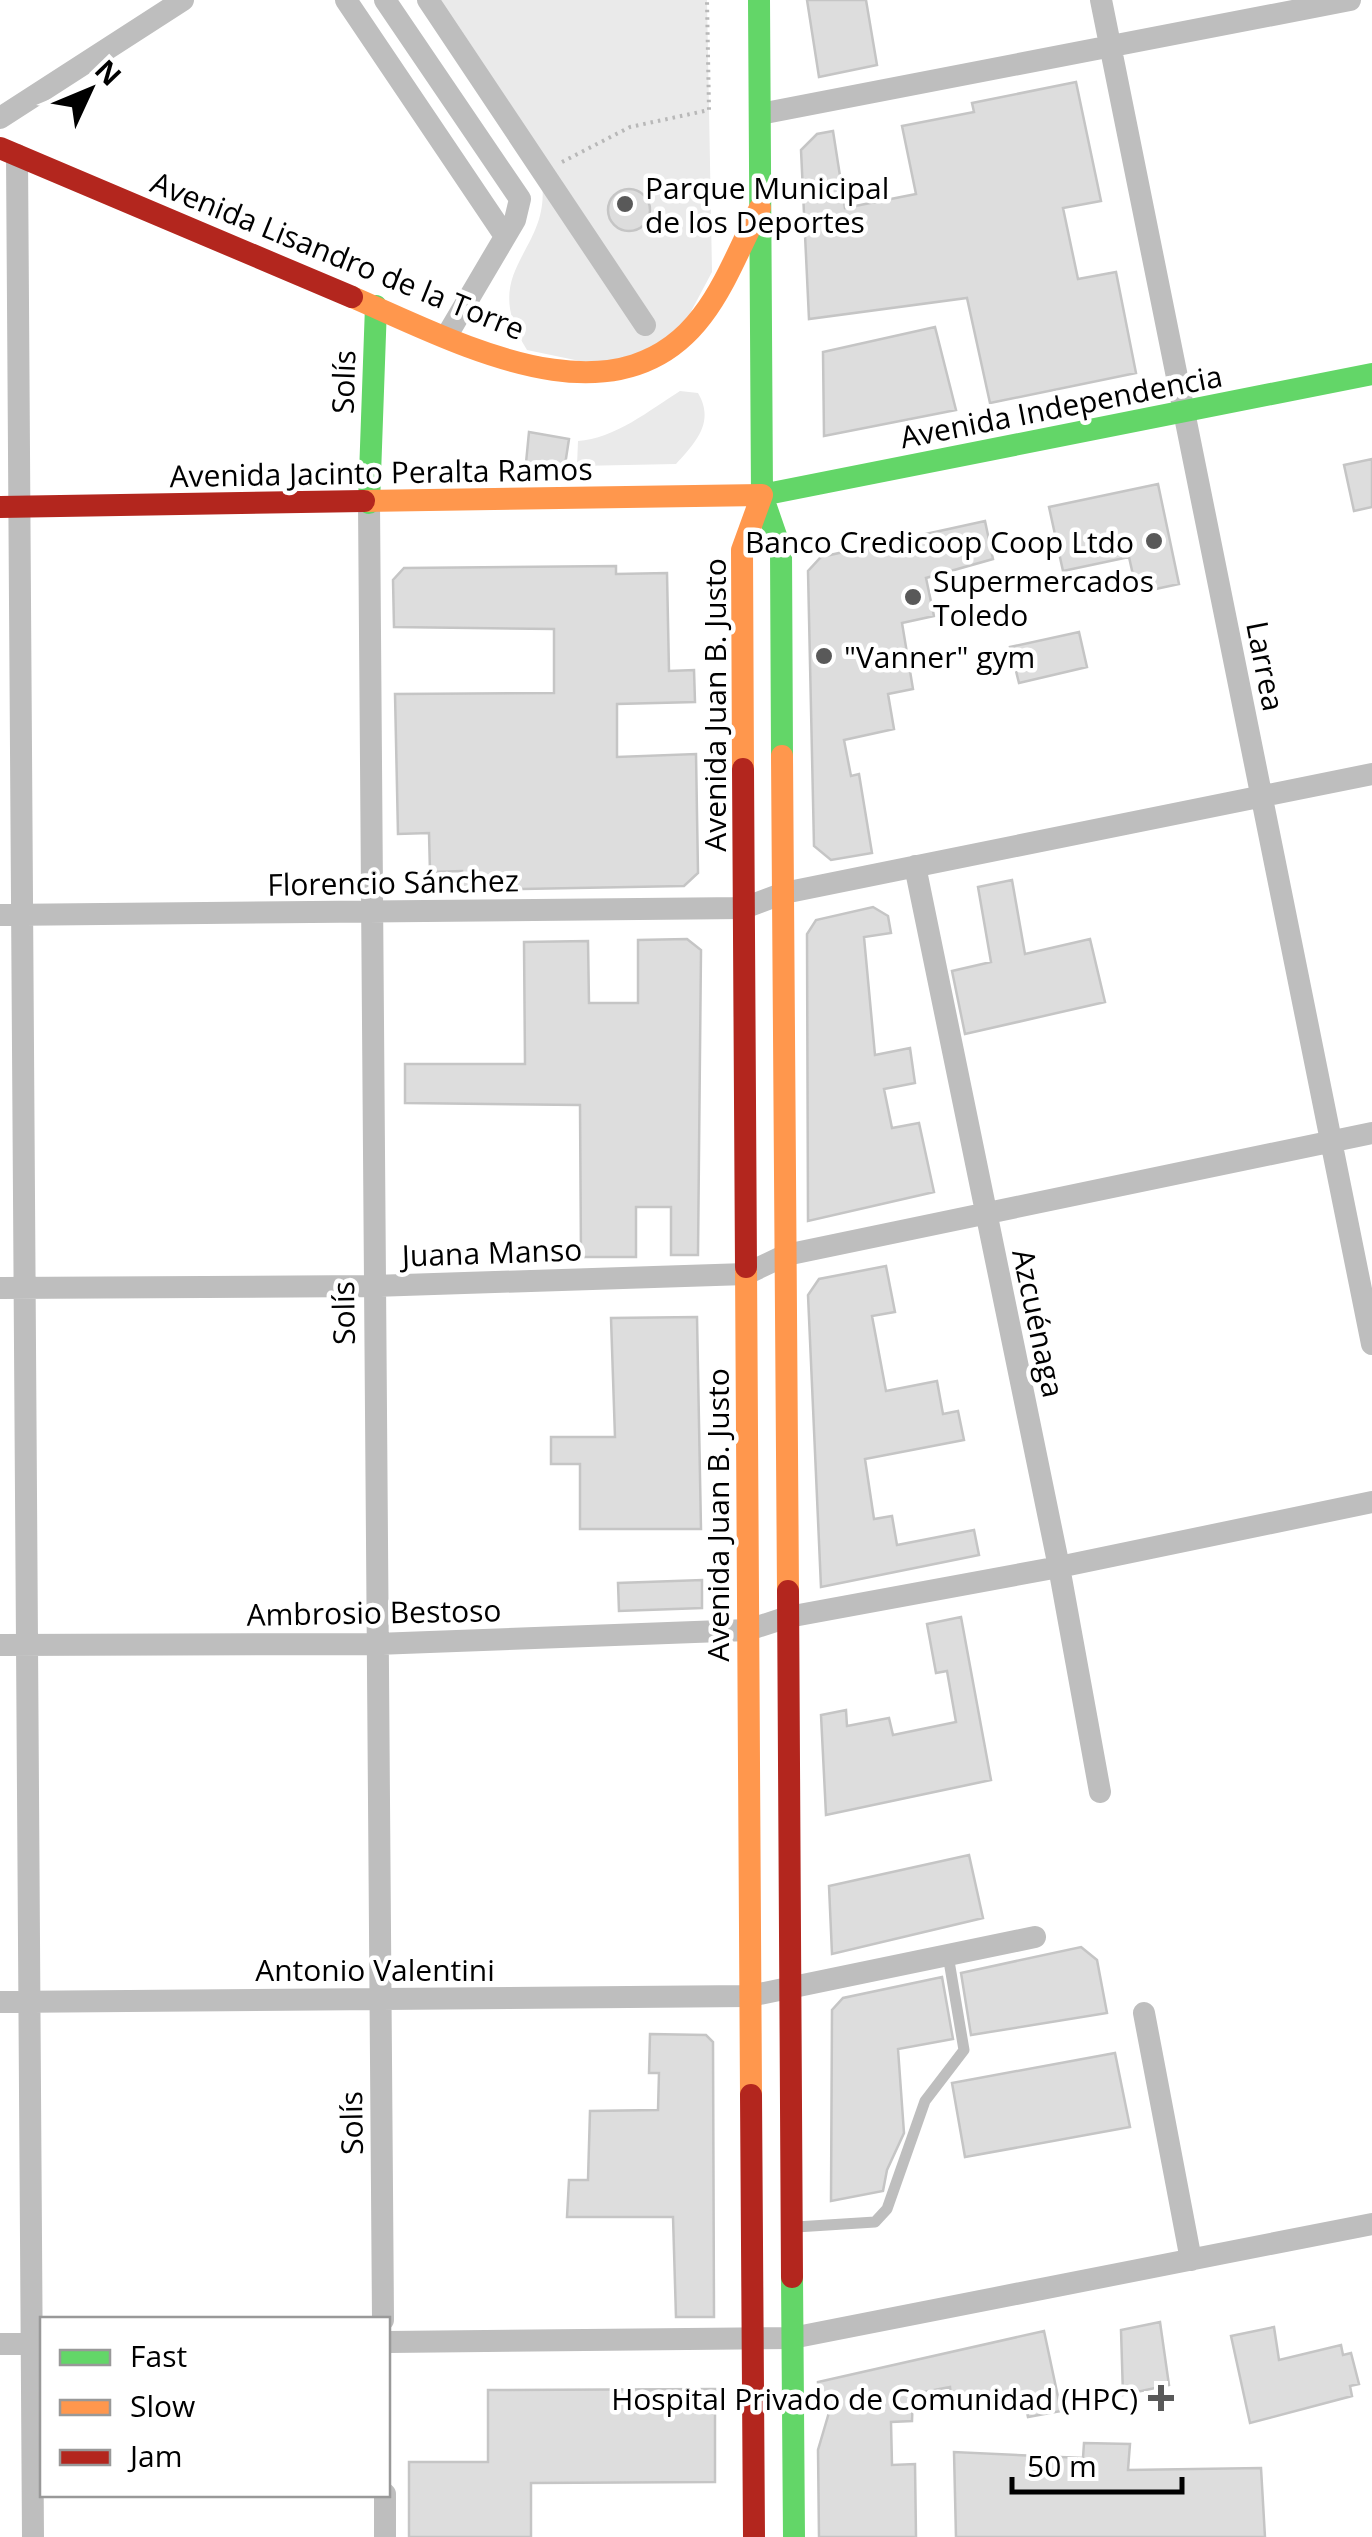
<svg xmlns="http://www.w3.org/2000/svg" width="1372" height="2537" font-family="'Open Sans',sans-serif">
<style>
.green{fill:#eaeaea}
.building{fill:#ddd;stroke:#c5c5c5;stroke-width:2.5}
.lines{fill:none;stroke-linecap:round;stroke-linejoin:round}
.path{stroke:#b8b8b8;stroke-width:4;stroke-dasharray:2.5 5;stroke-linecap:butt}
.lane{stroke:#bebebe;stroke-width:11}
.street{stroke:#bebebe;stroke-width:22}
.fast{stroke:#63d668;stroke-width:22}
.slow{stroke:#ff974d;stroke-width:22}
.jam{stroke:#b3261e;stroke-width:22}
.poi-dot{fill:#595959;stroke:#fff;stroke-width:4}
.labels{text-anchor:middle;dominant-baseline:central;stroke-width:9;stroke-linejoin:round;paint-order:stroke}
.poi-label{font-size:30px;fill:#000;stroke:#fff;text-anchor:start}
.street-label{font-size:30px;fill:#000;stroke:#fff}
</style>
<rect width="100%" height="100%" fill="#fff"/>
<!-- green -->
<path class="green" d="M 428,0 L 707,0 L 712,272 L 687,319 L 650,352 L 599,365 L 527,350 C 475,267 555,252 541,177 C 539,164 524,148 517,137 C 487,92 458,46 428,0 Z
M 680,391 L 698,393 C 715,422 696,442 676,464 L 577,466 L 578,441 C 614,439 650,410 680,391 Z"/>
<!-- building -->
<path class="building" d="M 807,0 L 866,0 L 877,65 L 819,77 Z
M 1076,82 L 1101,201 L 1063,208 L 1078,279 L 1116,272 L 1136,373 L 990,403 L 967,298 L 809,319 L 801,150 L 817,134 L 833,131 L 845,208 L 916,194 L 902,126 L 974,112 L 972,103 Z
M608 210a21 21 0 1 1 42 0a21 21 0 1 1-42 0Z
M 935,327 L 956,410 L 824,436 L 823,352 Z
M 529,432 L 569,439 L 565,465 L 526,463 Z
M 1372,459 L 1372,507 L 1354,511 L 1344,465 Z
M 1158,484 L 1179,584 L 1137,593 L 1129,557 L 1063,571 L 1049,507 Z
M 985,521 L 993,559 L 926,578 L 934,616 L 902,623 L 913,689 L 888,694 L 894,729 L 844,740 L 851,776 L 859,774 L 872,853 L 831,860 L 814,846 L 808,571 L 821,557 Z
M 616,566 L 616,574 L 667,573 L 669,671 L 694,670 L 695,702 L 617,704 L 617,757 L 696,754 L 698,873 L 684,886 L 462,890 L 462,871 L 430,872 L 429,833 L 398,834 L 395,694 L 554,693 L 554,629 L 394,627 L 393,580 L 404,568 Z
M 1079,632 L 1087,667 L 1019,683 L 1010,647 Z
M 1012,880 L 1025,954 L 1090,939 L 1105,1002 L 965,1034 L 952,971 L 991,962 L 978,887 Z
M 873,907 L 888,916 L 891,933 L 864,937 L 875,1055 L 910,1048 L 915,1083 L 884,1089 L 892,1128 L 919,1123 L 934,1192 L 808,1221 L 807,934 L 816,920 Z
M 687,939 L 701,950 L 698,1255 L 671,1255 L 671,1207 L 636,1207 L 636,1257 L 581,1257 L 580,1105 L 405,1103 L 405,1064 L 525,1064 L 524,942 L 588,941 L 589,1003 L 638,1003 L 638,940 Z
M 886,1266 L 895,1312 L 872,1316 L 886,1391 L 937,1381 L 943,1414 L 958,1411 L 964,1440 L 865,1459 L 874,1519 L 892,1516 L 897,1545 L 974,1530 L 979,1555 L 821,1587 L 808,1295 L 819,1279 Z
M 697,1317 L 701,1529 L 580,1529 L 580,1464 L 551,1464 L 551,1437 L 615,1437 L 611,1318 Z
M 702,1580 L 702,1608 L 619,1611 L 618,1583 Z
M 961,1617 L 991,1780 L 826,1815 L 821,1715 L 846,1710 L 847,1726 L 889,1718 L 893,1735 L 956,1722 L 947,1671 L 936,1673 L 927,1624 Z
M 969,1855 L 983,1918 L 832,1954 L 829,1886 Z
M 1081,1947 L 1097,1960 L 1107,2013 L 971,2035 L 961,1973 Z
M 942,1977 L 953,2039 L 898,2049 L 904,2133 L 887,2170 L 883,2191 L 831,2201 L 832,2010 L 843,1998 Z
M 650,2034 L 706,2035 L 713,2042 L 714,2317 L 676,2317 L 673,2217 L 567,2217 L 569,2180 L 588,2180 L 590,2111 L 658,2110 L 659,2073 L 649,2073 Z
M 1115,2053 L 1130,2127 L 965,2157 L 952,2083 Z
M 1160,2322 L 1169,2385 L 1123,2395 L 1121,2330 Z
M 1274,2327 L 1279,2360 L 1341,2345 L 1343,2355 L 1351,2353 L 1359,2384 L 1350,2386 L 1352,2396 L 1250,2423 L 1231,2336 Z
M 1044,2331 L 1061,2411 L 1028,2417 L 1023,2394 L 952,2408 L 950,2387 L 913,2394 L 912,2421 L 891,2422 L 892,2465 L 915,2464 L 916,2537 L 819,2537 L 818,2450 L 830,2409 L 818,2411 L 818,2382 Z
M 715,2389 L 715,2482 L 531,2483 L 531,2537 L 409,2537 L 409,2462 L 488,2462 L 488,2390 Z
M 1084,2443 L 1130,2444 L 1128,2470 L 1261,2468 L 1265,2537 L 956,2537 L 954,2452 L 1083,2458 Z"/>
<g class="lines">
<!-- path -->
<path class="path" d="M 562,162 L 630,127 L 709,110 L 707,0"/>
<!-- lane -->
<path class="lane" d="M 796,2227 L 875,2222 L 887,2209 L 925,2101 L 964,2050 L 948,1955"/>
<!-- street -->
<path class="street" d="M 346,0 L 505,236
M 385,0 L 520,199 L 515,220 L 446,337
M 428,0 L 645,325
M 1101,0 L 1372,1344
M 760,114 L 1350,0
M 0,118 L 183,0
M 17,155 L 33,2537
M 369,503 L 383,2320
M 915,866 L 1059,1567 L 1100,1792
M 0,915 L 744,908 L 784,893 L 1372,774
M 0,1288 L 373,1286 L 746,1274 L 786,1255 L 1372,1133
M 0,1645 L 376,1644 L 748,1630 L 788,1617 L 1059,1567 L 1372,1502
M 0,2002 L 750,1996 L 1035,1937
M 1144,2013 L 1191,2260
M 388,2342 L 792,2338 L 1372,2224
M 0,2344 L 42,2344
M 385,2494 L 385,2537"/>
<!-- fast -->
<path class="fast" d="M 759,0 L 762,495 L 781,550 L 782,756
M 762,495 L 1372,374
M 369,503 L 376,306
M 792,2277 L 794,2537"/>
<!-- slow -->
<path class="slow" d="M 352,297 C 455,341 615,431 702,316 C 726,285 742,242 760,208
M 364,501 L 762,495
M 782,756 L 788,1591
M 743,769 L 742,550 L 762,495
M 746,1267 L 751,2095"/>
<!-- jam -->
<path class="jam" d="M 0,148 L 352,297
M 0,507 L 364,501
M 743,769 L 746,1267
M 788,1591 L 792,2277
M 751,2095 L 754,2537"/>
</g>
<!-- markers -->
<g class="poi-dot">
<circle cx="625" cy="204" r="10"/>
<circle cx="1154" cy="541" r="10"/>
<circle cx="913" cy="597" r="10"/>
<circle cx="824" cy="656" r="10"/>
<path d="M1156 2383h10v10h10v10h-10v10h-10v-10h-10v-10h10z"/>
</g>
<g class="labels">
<!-- poi labels -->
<g class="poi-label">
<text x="645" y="187">Parque Municipal<tspan x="645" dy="34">de los Deportes</tspan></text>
<text x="1134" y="541" text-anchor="end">Banco Credicoop Coop Ltdo</text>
<text x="933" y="580">Supermercados<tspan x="933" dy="34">Toledo</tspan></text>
<text x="844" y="656">"Vanner" gym</text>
<text x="1138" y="2398" text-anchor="end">Hospital Privado de Comunidad (HPC)</text>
</g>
<!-- street labels -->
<g class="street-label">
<text transform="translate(338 255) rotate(22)">Avenida Lisandro de la Torre</text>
<text transform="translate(343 382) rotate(-88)">Solís</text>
<text transform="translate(1061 406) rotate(-11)">Avenida Independencia</text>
<text transform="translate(381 472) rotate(-1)">Avenida Jacinto Peralta Ramos</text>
<text transform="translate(1266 666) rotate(79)">Larrea</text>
<text transform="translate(714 705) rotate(-90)">Avenida Juan B. Justo</text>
<text transform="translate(393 882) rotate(-1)">Florencio Sánchez</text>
<text transform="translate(492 1252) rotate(-2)">Juana Manso</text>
<text transform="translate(343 1313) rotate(-91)">Solís</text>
<text transform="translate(1039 1323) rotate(78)">Azcuénaga</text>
<text transform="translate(717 1515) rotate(-90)">Avenida Juan B. Justo</text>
<text transform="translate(374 1612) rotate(-1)">Ambrosio Bestoso</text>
<text x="375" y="1969">Antonio Valentini</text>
<text transform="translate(351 2123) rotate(-91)">Solís</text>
</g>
</g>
<!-- legend -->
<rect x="40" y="2317" width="350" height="180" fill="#ffffff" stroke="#999999" stroke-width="2.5"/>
<rect x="60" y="2350" width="50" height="15" fill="#63d668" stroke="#999999" stroke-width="2.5"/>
<text x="130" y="2367" font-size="30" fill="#000000">Fast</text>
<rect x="60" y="2400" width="50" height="15" fill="#ff974d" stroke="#999999" stroke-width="2.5"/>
<text x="130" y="2417" font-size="30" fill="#000000">Slow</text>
<rect x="60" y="2450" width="50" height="15" fill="#b3261e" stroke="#999999" stroke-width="2.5"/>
<text x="130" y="2467" font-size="30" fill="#000000">Jam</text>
<!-- north arrow -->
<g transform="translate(90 90) rotate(46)" stroke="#ffffff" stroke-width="8" paint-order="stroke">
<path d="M0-8L18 38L0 25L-18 38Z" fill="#000000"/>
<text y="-15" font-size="28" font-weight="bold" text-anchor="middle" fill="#000000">N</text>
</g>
<!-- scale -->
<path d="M1012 2477v15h170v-15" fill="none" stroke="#000000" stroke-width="5"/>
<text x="1027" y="2477" font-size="30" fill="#000000" stroke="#ffffff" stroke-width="8" paint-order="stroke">50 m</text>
</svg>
